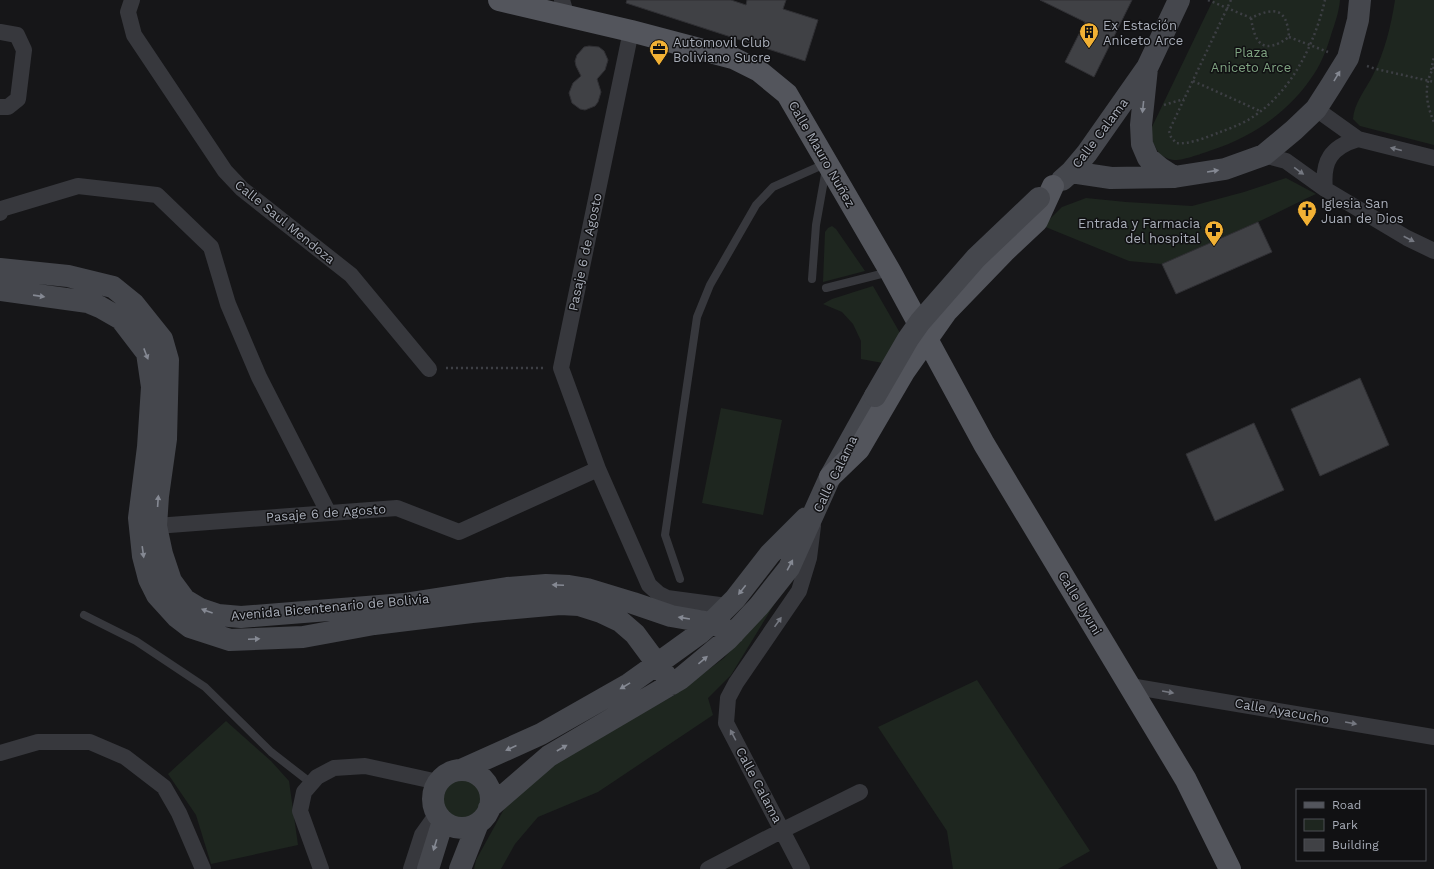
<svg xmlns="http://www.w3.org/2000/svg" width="1434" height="869" font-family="'Work Sans',sans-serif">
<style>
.green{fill:#1e261f}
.building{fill:#404145;stroke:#303034}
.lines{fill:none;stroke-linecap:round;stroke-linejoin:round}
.path{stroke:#3d3f44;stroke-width:2.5;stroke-dasharray:2 3;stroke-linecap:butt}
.lane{stroke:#37383d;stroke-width:8}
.street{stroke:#37383d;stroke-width:16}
.secondary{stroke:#45474d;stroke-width:22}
.primary{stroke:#53555c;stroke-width:22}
.secondary-bridge{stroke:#45474d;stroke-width:22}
.oneway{fill:#858993}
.oneway2{fill:#757881}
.labels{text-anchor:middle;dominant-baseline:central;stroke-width:3;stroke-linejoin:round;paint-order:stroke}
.poi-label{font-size:13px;fill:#a8adb8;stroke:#111113;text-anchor:start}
.park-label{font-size:13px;fill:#7fa381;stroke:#111113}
.street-label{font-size:13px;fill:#a8adb8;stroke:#111113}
</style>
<rect width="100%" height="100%" fill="#161618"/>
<!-- green -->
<path class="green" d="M 1213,0 L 1340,0 C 1339,12 1335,23 1331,35 C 1327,48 1322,62 1314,74 C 1291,110 1253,137 1212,150 C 1204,153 1181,161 1174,160 C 1169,160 1164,156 1160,155 L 1153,143 L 1151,129 Z
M 1395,0 L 1434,0 L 1434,145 L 1360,126 L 1353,119 C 1354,103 1366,89 1373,75 C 1385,51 1391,26 1395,0 Z
M 1286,178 L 1316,194 L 1303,200 L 1258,222 L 1162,264 L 1129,261 L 1043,226 L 1062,207 L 1086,198 L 1126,202 L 1192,206 L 1244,192 Z
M 832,226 L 836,229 L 865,271 L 823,282 L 825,232 L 828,228 Z
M 873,286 L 900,333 L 883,363 L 861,359 L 861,341 L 853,324 L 842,312 L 823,304 L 832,299 Z
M 721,408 L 782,420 L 763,515 L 702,503 Z
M 781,593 L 731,675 L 708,698 L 713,715 L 598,792 L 538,817 L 515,844 L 501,869 L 474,869 L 476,860 L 508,802 L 545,767 L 673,696 L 724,658 Z
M 977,680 L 1090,851 L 1058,869 L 953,869 L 947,831 L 878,727 Z
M 226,721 L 271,761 L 289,781 L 298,845 L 211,864 L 196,815 L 168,774 Z
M441 799a20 20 0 1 1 40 0a20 20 0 1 1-40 0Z"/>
<!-- building -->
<path class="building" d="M 627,0 L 731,0 L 746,5 L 747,0 L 786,0 L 783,9 L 818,20 L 805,61 L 626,3 Z
M 1040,0 L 1132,0 L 1094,77 L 1065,62 L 1085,22 Z
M 589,46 L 599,47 L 604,51 L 608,60 L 605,70 L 597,79 L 601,92 L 598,102 L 595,106 L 585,110 L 580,109 L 572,103 L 569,93 L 573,83 L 581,76 L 576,66 L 575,61 L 577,55 L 584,47 Z
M 1258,222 L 1272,252 L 1176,294 L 1162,264 Z
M 1360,378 L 1389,445 L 1320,476 L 1291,409 Z
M 1254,423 L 1284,490 L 1215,521 L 1186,454 Z"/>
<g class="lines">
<!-- path -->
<path class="path" d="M 1208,0 L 1251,18 C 1274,7 1287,7 1289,37 C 1264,55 1255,45 1251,18
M 1231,0 L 1169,131 L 1171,137 L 1176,143 C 1188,145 1208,137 1220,132 C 1229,129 1239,125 1248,120 C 1290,95 1314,46 1325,0
M 1289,37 L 1328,52
M 1367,66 L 1376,69 L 1434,82
M 1434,67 C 1423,85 1426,104 1434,122
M 1431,70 L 1434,57
M 1193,81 L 1260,111
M 1164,105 L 1184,99
M 446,368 L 545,368"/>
<!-- lane -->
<path class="lane" d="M 812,279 L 816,225 L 826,169
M 826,288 L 889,272
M 680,579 L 665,535 L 697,317 L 710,285 L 756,205 L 773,187 L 827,163
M 84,615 L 136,641 L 205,687 L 271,752 L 311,783"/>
<!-- street -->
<path class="street" d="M 132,0 L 128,12 L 134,35 L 225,171 L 242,189 L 351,275 L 429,369
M 562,0 L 567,17
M 631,31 L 561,368 L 598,469 L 649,585 L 659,594 L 667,598 L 727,606
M 0,32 L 17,35 L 24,50 L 18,99 L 8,107 L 0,107
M 1316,109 L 1358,139 L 1434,158
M 1264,155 L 1286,161 L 1325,189 L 1407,238 L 1434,251
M 1325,189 C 1322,161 1331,147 1358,139
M 0,213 L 1,209 L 78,186 L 157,195 L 211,247 L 228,304 L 259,377 L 328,512
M 156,526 L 397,508 L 459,532 L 598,469
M 1130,686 L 1434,737
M 0,753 L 38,742 L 90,742 L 125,757 L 164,787 L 179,813 L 203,869
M 321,869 L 300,811 L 304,792 L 317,777 L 334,768 L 365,766 L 438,782
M 411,869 L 422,835 L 437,814
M 708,869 L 783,830 L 860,792
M 802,869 L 726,723 L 728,698 L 736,683 L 799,591 L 809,558 L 813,526"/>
<!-- secondary -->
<path class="secondary" d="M 1071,172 L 1111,178 L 1174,177 L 1225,169 L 1264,155 L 1294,130 L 1316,109 L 1332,84 L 1348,58 L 1358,20 L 1360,0
M 1174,177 L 1160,168 L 1148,158 L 1142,144 L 1141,125 L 1147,68 L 1179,0
M 1062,180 L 1071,172 L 1087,153 L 1146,69
M 0,269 L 68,276 L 113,287 L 134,304 L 162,339 L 168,360 L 166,439 L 158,496 L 156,526 L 162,554 L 171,581 L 185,600 L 200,609 L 218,615 L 241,617 L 404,604 L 507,588 L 546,585 L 569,586 L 587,589 L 633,603 L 671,616 L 711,623 L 734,633
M 0,290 L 88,302 L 100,307 L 121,319 L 147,353 L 152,387 L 148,447 L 139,518 L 143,556 L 149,579 L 157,595 L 177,617 L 190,627 L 230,640 L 303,637 L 374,624 L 472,612 L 560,604 L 579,605 L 601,612 L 620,621 L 635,634 L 672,684
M 461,770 L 541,734 L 629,684 L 657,664 L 700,633 L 711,623 L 735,599 L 770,554 L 806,518
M433 799a29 29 0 1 1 58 0a29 29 0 1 1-58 0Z
M 489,808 L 549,756 L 680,679 L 728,639 L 759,606 L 789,568 L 830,477 L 875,396
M 428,869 L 443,821
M 460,869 L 478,823"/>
<!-- primary -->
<path class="primary" d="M 499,0 L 631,31 L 733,58 L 759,71 L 787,94 L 890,271 L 984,444 L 1186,780 L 1230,869
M 830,477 L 859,449 L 904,372 L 947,311 L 1004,252 L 1037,221 L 1053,186"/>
<!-- secondary-bridge -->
<path class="secondary-bridge" d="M 875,396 L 908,339 L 920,322 L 976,258 L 1039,198"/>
</g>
<!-- one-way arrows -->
<defs><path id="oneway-solid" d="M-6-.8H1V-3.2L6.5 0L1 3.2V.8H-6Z"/></defs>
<g class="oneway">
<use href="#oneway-solid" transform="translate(1337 76) rotate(-59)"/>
<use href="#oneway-solid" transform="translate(1143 107) rotate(96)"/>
<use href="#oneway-solid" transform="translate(1213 171) rotate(-9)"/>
<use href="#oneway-solid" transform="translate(39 296) rotate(8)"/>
<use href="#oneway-solid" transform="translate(146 354) rotate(69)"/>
<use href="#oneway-solid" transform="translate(158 501) rotate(-86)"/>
<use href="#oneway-solid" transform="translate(143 552) rotate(82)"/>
<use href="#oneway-solid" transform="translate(790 565) rotate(-62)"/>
<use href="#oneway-solid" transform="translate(558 585) rotate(-178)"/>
<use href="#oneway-solid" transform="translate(742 590) rotate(128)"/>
<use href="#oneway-solid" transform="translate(207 611) rotate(-160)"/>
<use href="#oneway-solid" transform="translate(684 618) rotate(-171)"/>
<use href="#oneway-solid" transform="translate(254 639) rotate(-2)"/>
<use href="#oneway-solid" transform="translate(703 660) rotate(-40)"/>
<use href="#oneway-solid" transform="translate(625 686) rotate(149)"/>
<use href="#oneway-solid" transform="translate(511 748) rotate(156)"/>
<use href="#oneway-solid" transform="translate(562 748) rotate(-30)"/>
<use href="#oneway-solid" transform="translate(435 845) rotate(107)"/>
</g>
<g class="oneway2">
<use href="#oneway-solid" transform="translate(1396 149) rotate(-166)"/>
<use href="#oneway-solid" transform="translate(1299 171) rotate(36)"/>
<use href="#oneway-solid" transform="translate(1409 239) rotate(27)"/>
<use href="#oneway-solid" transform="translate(778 622) rotate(-55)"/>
<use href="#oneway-solid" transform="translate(1168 692) rotate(10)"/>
<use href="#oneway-solid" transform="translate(1351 723) rotate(10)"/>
<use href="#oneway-solid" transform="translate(733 735) rotate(-118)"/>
</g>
<!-- icons -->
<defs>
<g id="building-pin" transform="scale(1)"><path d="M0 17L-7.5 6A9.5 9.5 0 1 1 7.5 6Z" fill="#f2b134" stroke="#111113"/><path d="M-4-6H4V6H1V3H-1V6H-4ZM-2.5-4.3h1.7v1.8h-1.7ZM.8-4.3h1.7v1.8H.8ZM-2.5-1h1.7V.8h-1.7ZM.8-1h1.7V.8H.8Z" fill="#111"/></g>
<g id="office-pin" transform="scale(1)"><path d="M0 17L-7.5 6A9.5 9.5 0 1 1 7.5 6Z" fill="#f2b134" stroke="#111113"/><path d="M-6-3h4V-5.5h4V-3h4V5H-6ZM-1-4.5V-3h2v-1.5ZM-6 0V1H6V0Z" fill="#111"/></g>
<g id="church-pin" transform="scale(1)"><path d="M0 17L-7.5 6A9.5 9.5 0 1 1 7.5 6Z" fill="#f2b134" stroke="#111113"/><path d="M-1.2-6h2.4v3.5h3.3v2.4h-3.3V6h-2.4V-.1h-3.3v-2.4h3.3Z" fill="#111"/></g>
<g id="pharmacy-pin" transform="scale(1)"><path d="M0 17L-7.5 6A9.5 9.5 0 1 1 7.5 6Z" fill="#f2b134" stroke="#111113"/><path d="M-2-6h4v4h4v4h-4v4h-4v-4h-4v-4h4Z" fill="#111"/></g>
</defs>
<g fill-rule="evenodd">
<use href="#building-pin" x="1089" y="32"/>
<use href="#office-pin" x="659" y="49"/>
<use href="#church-pin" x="1307" y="210"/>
<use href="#pharmacy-pin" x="1214" y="230"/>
</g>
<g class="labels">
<!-- poi labels -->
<g class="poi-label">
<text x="1103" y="25">Ex Estación<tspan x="1103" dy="15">Aniceto Arce</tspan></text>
<text x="673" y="42">Automovil Club<tspan x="673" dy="15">Boliviano Sucre</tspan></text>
<text x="1321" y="203">Iglesia San<tspan x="1321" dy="15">Juan de Dios</tspan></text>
<text x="1200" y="223" text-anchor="end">Entrada y Farmacia<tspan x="1200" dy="15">del hospital</tspan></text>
</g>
<!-- park labels -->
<g class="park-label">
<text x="1251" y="52">Plaza<tspan x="1251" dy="15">Aniceto Arce</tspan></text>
</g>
<!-- street labels -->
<g class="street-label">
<text transform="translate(1100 133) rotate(-53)">Calle Calama</text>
<text transform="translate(822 154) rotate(60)">Calle Mauro Nuñez</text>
<text transform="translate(285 222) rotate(39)">Calle Saul Mendoza</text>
<text transform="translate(585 252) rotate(-78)">Pasaje 6 de Agosto</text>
<text transform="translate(835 474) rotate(-64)">Calle Calama</text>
<text transform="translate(326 513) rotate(-4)">Pasaje 6 de Agosto</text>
<text transform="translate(1080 603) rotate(59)">Calle Uyuni</text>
<text transform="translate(330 607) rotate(-5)">Avenida Bicentenario de Bolivia</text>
<text transform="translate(1282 711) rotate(10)">Calle Ayacucho</text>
<text transform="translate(759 785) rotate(62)">Calle Calama</text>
</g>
</g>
<!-- legend -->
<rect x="1296" y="789" width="130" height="72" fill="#111113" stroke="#4d4f55"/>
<rect x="1304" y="802" width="20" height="6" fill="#53555c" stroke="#4d4f55"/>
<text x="1332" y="809" font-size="12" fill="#a8adb8">Road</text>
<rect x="1304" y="819" width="20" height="12" fill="#1e261f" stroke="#4d4f55"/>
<text x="1332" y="829" font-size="12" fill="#a8adb8">Park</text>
<rect x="1304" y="839" width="20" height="12" fill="#404145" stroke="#4d4f55"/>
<text x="1332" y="849" font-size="12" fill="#a8adb8">Building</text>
</svg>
